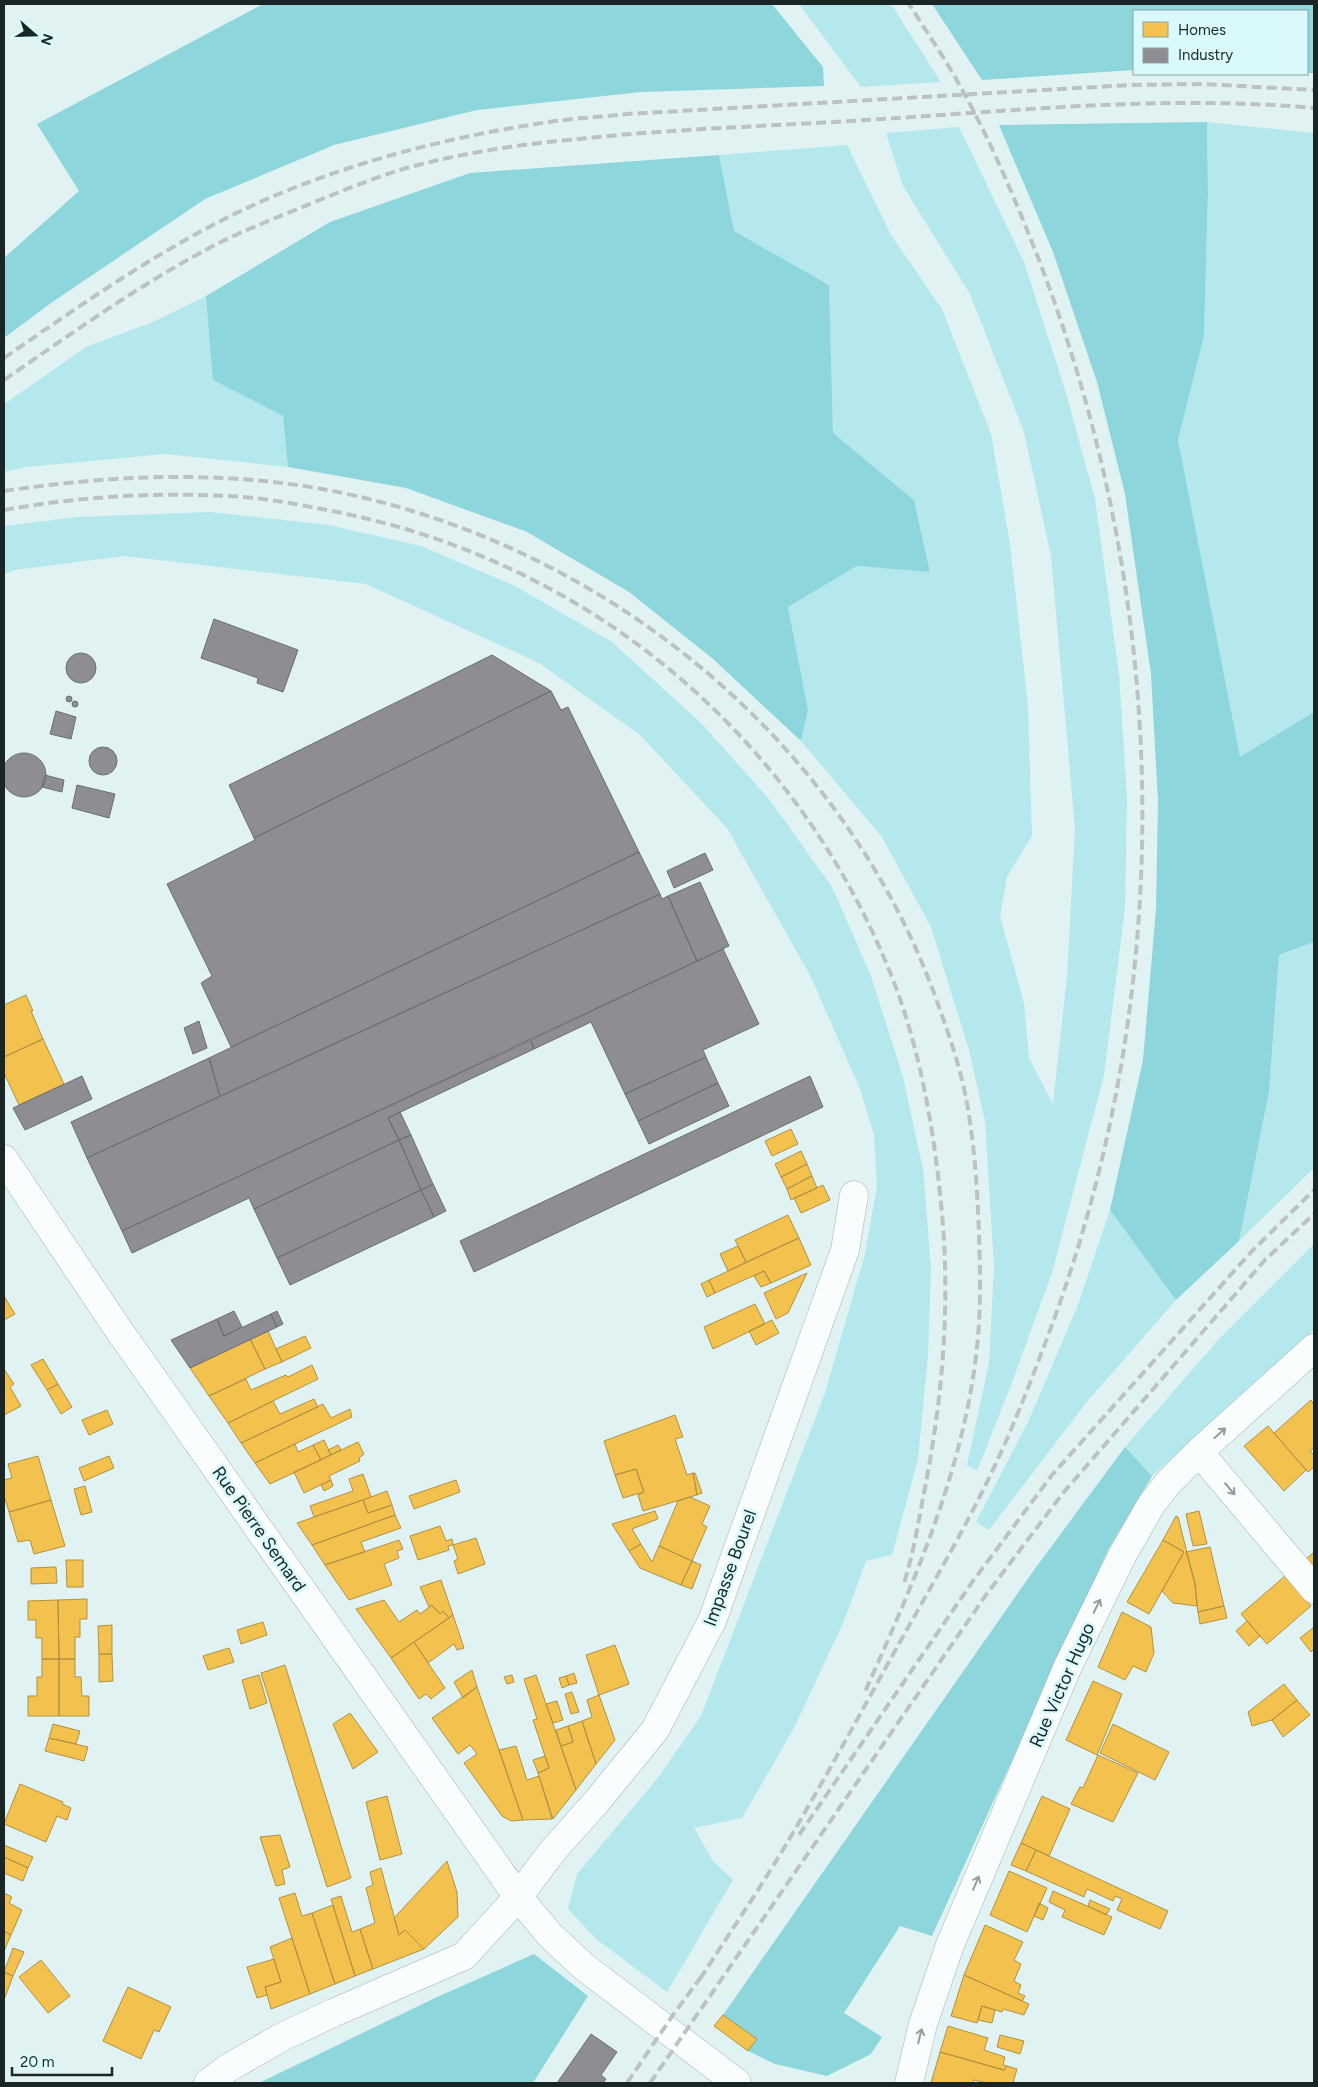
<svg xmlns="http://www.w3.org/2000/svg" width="1318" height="2087" font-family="Figtree,sans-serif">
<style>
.green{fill:#b4e8ec}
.forest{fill:#8dd6dc}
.homes{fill:#f2c14e;stroke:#b19242}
.industry{fill:#8d8d92;stroke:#6a6e72}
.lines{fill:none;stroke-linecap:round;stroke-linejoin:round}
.minor-casing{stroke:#a4b1b2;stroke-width:29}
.minor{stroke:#fafdfd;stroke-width:28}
.rail{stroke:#bcc1c2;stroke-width:4;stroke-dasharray:10 5;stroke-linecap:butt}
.oneway{stroke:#959c9c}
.labels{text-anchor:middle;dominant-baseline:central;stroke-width:5;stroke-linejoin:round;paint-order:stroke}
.street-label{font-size:18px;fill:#1a2526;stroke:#d9f9fb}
</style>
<rect width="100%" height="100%" fill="#e1f2f3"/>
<!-- green -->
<path class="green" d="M 799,4 L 891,4 L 941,82 L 861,87 Z
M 1207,122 L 1314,133 L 1314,712 L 1240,758 L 1205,591 L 1178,440 L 1204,336 L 1208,193 Z
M 959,127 L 1024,262 L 1066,393 L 1095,499 L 1119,674 L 1127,798 L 1125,908 L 1104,1075 L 1052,1273 L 1011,1385 L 977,1471 L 967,1465 L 989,1363 L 994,1267 L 985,1121 L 969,1050 L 931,927 L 882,837 L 801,741 L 808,710 L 788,607 L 857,566 L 930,572 L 914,500 L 833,433 L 829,285 L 734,231 L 719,155 L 847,145 L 891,235 L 942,309 L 991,434 L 1010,544 L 1028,706 L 1032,836 L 1007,877 L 1000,916 L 1024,1003 L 1029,1058 L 1053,1104 L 1067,976 L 1075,829 L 1051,556 L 1024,432 L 970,294 L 903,186 L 886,133 Z
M 206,296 L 214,380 L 283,416 L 288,467 L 165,454 L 27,467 L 4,472 L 4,404 L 86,347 L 153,322 Z
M 211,512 L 329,525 L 421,546 L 515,586 L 612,642 L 701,723 L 769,799 L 832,887 L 871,976 L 903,1077 L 923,1169 L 931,1268 L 928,1356 L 918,1459 L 892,1555 L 866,1561 L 844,1621 L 794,1728 L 742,1818 L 694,1828 L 713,1861 L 733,1880 L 667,1992 L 596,1939 L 568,1909 L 577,1874 L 656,1780 L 701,1716 L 825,1393 L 865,1254 L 877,1186 L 874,1135 L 860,1089 L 811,977 L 727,828 L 640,735 L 539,663 L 366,584 L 124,556 L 15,570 L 4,574 L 4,526 L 77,517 Z
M 1314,942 L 1314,1168 L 1239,1241 L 1269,1092 L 1279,955 Z
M 1110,1210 L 1176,1300 L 1086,1403 L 989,1530 L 976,1522 L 1028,1422 L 1078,1305 Z
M 1314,1244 L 1314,1330 L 1152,1476 L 1125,1447 L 1219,1339 Z"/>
<!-- forest -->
<path class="forest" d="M 263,4 L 772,4 L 823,67 L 824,86 L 641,92 L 477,110 L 334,145 L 205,199 L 51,303 L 4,338 L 4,258 L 79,191 L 37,124 Z
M 932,4 L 1314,4 L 1314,73 L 1307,73 L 1307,11 L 1134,11 L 1134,70 L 982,80 Z
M 1207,122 L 1208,193 L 1204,336 L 1178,440 L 1240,757 L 1314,712 L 1314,942 L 1279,955 L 1269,1092 L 1239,1241 L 1176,1300 L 1110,1210 L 1143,1060 L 1156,909 L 1158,801 L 1151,674 L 1125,494 L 1097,382 L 1053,252 L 999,125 Z
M 719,155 L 734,231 L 829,285 L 833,433 L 914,500 L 930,572 L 857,566 L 788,607 L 808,710 L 801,741 L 712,658 L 629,592 L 527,532 L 406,488 L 288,467 L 283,416 L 213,380 L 206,296 L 330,222 L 470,173 Z
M 1125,1447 L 1152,1476 L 1108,1550 L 932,1936 L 900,1926 L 844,2013 L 882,2037 L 871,2054 L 827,2076 L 775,2064 L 748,2051 L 757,2039 L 723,2015 L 1034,1570 Z
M 534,1954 L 588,1996 L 533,2083 L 259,2083 L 435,1998 Z"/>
<!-- homes -->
<path class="homes" d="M 26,995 L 33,1011 L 31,1011 L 43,1039 L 4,1057 L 4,1005 Z
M 43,1039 L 64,1084 L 19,1105 L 4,1073 L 4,1057 Z
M 791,1129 L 798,1144 L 772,1156 L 765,1141 Z
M 801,1151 L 807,1164 L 781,1177 L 775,1164 Z
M 807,1164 L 812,1176 L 787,1189 L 781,1177 Z
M 812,1176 L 817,1188 L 791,1200 L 787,1189 Z
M 823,1185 L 830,1200 L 801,1213 L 794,1198 Z
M 788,1215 L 799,1238 L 746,1262 L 735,1240 Z
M 799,1238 L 811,1265 L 771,1283 L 764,1271 L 715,1293 L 709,1280 Z
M 738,1246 L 746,1262 L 728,1271 L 720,1254 Z
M 764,1271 L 771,1283 L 761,1287 L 754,1276 Z
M 807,1273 L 788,1313 L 776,1319 L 764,1293 Z
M 709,1280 L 715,1293 L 707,1297 L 701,1284 Z
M 4,1296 L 15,1314 L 4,1320 Z
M 755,1304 L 765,1324 L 713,1349 L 704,1327 Z
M 772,1320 L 779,1333 L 756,1345 L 749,1331 Z
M 268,1331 L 282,1362 L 265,1369 L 250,1339 Z
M 305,1336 L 311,1348 L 282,1362 L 276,1349 Z
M 250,1339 L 265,1369 L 209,1396 L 190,1368 Z
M 43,1359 L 58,1384 L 47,1390 L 31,1365 Z
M 312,1365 L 318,1379 L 228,1423 L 209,1396 L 246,1379 L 251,1390 L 286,1375 L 288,1377 Z
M 4,1369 L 14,1384 L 10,1387 L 21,1406 L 4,1415 Z
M 58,1384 L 72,1407 L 61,1414 L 47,1390 Z
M 314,1399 L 318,1407 L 241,1443 L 228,1423 L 273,1401 L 280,1414 Z
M 1311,1400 L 1314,1405 L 1314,1448 L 1310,1451 L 1314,1455 L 1314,1467 L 1308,1472 L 1274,1433 Z
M 323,1404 L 331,1418 L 350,1409 L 352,1417 L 255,1463 L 241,1443 Z
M 107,1410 L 113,1424 L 89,1435 L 82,1420 Z
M 675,1415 L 683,1437 L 675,1439 L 687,1475 L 693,1473 L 697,1495 L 643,1511 L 638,1495 L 644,1492 L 636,1469 L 615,1475 L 604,1441 Z
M 1268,1426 L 1306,1470 L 1284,1491 L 1244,1446 Z
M 324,1440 L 331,1455 L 321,1460 L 313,1445 Z
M 358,1442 L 364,1454 L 359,1458 L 360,1461 L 329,1476 L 331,1480 L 304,1493 L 294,1472 Z
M 295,1444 L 298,1452 L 313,1445 L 321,1460 L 270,1484 L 255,1463 Z
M 338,1445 L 341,1450 L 331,1455 L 328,1450 Z
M 38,1456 L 51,1500 L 9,1512 L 4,1495 L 4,1480 L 12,1478 L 8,1464 Z
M 109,1456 L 114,1468 L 84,1481 L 79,1468 Z
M 636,1469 L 644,1492 L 623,1498 L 615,1475 Z
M 693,1473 L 695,1473 L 702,1493 L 697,1495 Z
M 363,1474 L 371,1497 L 314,1517 L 310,1506 L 353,1491 L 349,1479 Z
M 331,1480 L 333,1486 L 324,1491 L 321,1485 Z
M 456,1480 L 460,1492 L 414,1509 L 409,1496 Z
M 85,1486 L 92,1512 L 81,1515 L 74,1489 Z
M 387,1491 L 392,1505 L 368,1513 L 363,1500 Z
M 690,1497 L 710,1506 L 702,1524 L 707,1527 L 692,1561 L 659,1546 L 678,1501 Z
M 51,1500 L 65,1546 L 34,1554 L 30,1540 L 18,1542 L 9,1512 Z
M 363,1500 L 368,1513 L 392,1505 L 395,1515 L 312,1545 L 297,1523 Z
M 655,1511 L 658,1519 L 632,1529 L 641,1544 L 629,1551 L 612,1524 Z
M 1199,1511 L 1207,1544 L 1193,1546 L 1186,1514 Z
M 395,1515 L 401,1528 L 361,1542 L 365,1552 L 325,1565 L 312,1545 Z
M 1176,1516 L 1178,1517 L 1195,1584 L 1197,1606 L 1173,1603 L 1162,1591 L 1184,1552 L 1163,1540 Z
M 440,1526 L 446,1541 L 452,1539 L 453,1545 L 448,1546 L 449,1550 L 418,1560 L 410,1536 Z
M 476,1538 L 485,1564 L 458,1574 L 454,1561 L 458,1559 L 453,1545 Z
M 399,1540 L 403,1549 L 397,1551 L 399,1558 L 384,1564 L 392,1585 L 349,1600 L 325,1565 Z
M 1163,1540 L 1184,1552 L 1149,1614 L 1127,1602 Z
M 641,1544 L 652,1562 L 659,1546 L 692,1561 L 681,1585 L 640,1568 L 629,1551 Z
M 1210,1547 L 1224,1606 L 1198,1612 L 1195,1584 L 1186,1552 Z
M 1314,1552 L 1314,1571 L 1305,1560 Z
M 66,1560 L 83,1560 L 83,1587 L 67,1587 Z
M 692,1561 L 701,1565 L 692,1589 L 681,1585 Z
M 56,1567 L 57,1583 L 31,1584 L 31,1568 Z
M 1285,1576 L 1311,1606 L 1267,1644 L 1241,1614 Z
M 441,1580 L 453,1615 L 449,1618 L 443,1611 L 440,1614 L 432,1605 L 429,1607 L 420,1587 Z
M 87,1599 L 87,1619 L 80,1619 L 80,1637 L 75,1637 L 75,1659 L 59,1659 L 58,1600 Z
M 58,1600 L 59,1659 L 42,1659 L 42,1638 L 36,1638 L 36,1620 L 28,1620 L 28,1601 Z
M 384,1600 L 399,1622 L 417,1610 L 420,1614 L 432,1605 L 440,1614 L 443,1611 L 449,1618 L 391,1658 L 356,1609 Z
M 1224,1606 L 1227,1618 L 1200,1624 L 1198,1612 Z
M 1122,1612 L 1151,1627 L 1154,1653 L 1146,1672 L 1133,1666 L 1125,1680 L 1098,1667 Z
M 453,1615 L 464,1648 L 457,1650 L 454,1644 L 428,1663 L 414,1642 Z
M 1247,1621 L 1260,1636 L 1249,1646 L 1236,1631 Z
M 263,1622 L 267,1635 L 241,1644 L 237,1630 Z
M 112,1625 L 112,1654 L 99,1654 L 98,1626 Z
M 1314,1627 L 1314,1649 L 1311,1652 L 1300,1638 Z
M 414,1642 L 445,1688 L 431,1699 L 426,1694 L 419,1699 L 391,1658 Z
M 615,1645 L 629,1684 L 599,1695 L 586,1655 Z
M 229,1648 L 234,1662 L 208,1670 L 203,1656 Z
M 99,1654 L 112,1654 L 113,1681 L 99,1682 Z
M 42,1659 L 59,1659 L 59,1716 L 28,1716 L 28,1696 L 37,1696 L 37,1677 L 42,1677 Z
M 59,1659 L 75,1659 L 75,1677 L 81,1677 L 82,1696 L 89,1696 L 89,1716 L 59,1716 Z
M 285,1665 L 351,1878 L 327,1887 L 261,1673 Z
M 472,1670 L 477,1687 L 463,1698 L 454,1682 Z
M 574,1673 L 577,1683 L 569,1685 L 566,1676 Z
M 259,1675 L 267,1703 L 250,1709 L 242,1680 Z
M 512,1675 L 514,1682 L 507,1684 L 504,1677 Z
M 536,1675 L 576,1790 L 553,1819 L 538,1773 L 549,1768 L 533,1720 L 537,1719 L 524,1679 Z
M 566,1676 L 569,1685 L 562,1688 L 559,1678 Z
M 1093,1681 L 1122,1694 L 1097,1755 L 1066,1740 Z
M 1284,1684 L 1297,1700 L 1272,1720 L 1252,1726 L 1248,1712 Z
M 477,1687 L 499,1750 L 523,1820 L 511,1821 L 502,1816 L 464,1763 L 477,1754 L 470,1745 L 458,1754 L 432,1718 Z
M 572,1692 L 579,1712 L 571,1714 L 565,1694 Z
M 599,1695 L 615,1740 L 596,1764 L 582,1721 L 592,1717 L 587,1700 Z
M 1297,1700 L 1310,1715 L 1283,1737 L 1272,1720 Z
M 557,1701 L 563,1720 L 553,1723 L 546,1704 Z
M 350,1713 L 378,1752 L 353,1769 L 333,1724 Z
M 582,1721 L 596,1764 L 576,1790 L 561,1746 L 573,1742 L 568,1726 Z
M 53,1724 L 80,1731 L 76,1744 L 49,1738 Z
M 1113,1724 L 1169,1752 L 1155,1780 L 1100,1753 Z
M 568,1726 L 573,1742 L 561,1746 L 556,1730 Z
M 49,1738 L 88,1747 L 84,1761 L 45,1751 Z
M 516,1746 L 527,1780 L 539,1776 L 552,1819 L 523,1820 L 499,1750 Z
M 1098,1755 L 1138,1773 L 1113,1822 L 1071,1804 L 1080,1787 L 1083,1788 Z
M 545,1756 L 549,1768 L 538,1773 L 533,1760 Z
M 20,1784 L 63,1802 L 62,1804 L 71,1808 L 67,1820 L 57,1816 L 46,1842 L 4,1824 Z
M 387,1796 L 402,1854 L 380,1860 L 366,1802 Z
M 1042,1796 L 1070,1809 L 1049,1856 L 1021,1843 Z
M 280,1835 L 290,1867 L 282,1870 L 285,1884 L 276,1886 L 260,1837 Z
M 1021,1843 L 1036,1850 L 1026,1871 L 1011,1865 Z
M 4,1845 L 33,1857 L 28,1868 L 4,1857 Z
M 1036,1850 L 1168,1911 L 1160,1929 L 1117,1910 L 1122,1899 L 1115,1896 L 1113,1901 L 1087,1889 L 1084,1897 L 1026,1871 Z
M 4,1857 L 28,1868 L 23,1881 L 4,1873 Z
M 447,1861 L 457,1892 L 458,1917 L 424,1949 L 405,1930 L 399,1935 L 394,1918 Z
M 381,1868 L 399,1935 L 405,1930 L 424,1949 L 373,1969 L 360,1929 L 375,1923 L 366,1888 L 373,1885 L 370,1872 Z
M 1009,1871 L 1047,1888 L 1027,1932 L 990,1915 Z
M 1053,1891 L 1112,1917 L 1104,1935 L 1062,1917 L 1065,1910 L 1049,1902 Z
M 4,1893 L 12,1897 L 9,1903 L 22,1910 L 11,1935 L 4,1931 Z
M 295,1893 L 302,1916 L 312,1913 L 335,1984 L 310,1994 L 279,1898 Z
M 341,1896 L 352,1932 L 360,1929 L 373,1969 L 355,1976 L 331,1899 Z
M 1090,1900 L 1110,1909 L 1106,1915 L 1088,1906 Z
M 1039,1903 L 1048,1908 L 1043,1920 L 1034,1916 Z
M 333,1905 L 355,1976 L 335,1984 L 312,1913 Z
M 985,1925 L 1023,1942 L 1014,1960 L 1021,1964 L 1014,1981 L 1021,1985 L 1018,1993 L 1025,1996 L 1022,2001 L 964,1975 Z
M 4,1931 L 11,1935 L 4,1951 Z
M 292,1938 L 310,1994 L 271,2009 L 265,1987 L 281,1982 L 270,1947 Z
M 13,1948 L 24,1952 L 13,1976 L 4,1972 Z
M 274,1959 L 281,1982 L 265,1987 L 267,1995 L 257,1998 L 247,1967 Z
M 41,1960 L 70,1996 L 48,2013 L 19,1977 Z
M 4,1972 L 13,1976 L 4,2000 Z
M 964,1975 L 1029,2004 L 1024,2015 L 1003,2009 L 1002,2012 L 982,2006 L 977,2023 L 951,2016 Z
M 128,1987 L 171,2007 L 159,2032 L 154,2030 L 141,2059 L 103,2041 Z
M 982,2006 L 995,2010 L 992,2023 L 978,2020 Z
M 723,2015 L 757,2039 L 748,2051 L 714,2026 Z
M 948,2026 L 988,2038 L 984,2050 L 1005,2057 L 1003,2065 L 1007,2066 L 1004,2070 L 940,2052 Z
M 1000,2035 L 1024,2041 L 1020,2054 L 997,2047 Z
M 940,2052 L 1004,2070 L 1007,2066 L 1017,2069 L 1013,2083 L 987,2083 L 974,2080 L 973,2083 L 931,2083 Z"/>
<!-- industry -->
<path class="industry" d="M 214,619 L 298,650 L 283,692 L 257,683 L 258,678 L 201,658 Z
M66 668a15 15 0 1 1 30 0a15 15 0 1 1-30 0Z
M 492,655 L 551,691 L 254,838 L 229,785 Z
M 551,691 L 561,710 L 568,707 L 639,852 L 231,1047 L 201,983 L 212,976 L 167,884 L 255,840 L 254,838 Z
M66 699a3 3 0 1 1 6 0a3 3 0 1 1-6 0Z
M72 704a3 3 0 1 1 6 0a3 3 0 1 1-6 0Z
M 56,711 L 76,717 L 71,739 L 50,734 Z
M89 761a14 14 0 1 1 28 0a14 14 0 1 1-28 0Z
M2 775a22 22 0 1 1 44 0a22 22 0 1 1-44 0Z
M 45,775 L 64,780 L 62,792 L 42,787 Z
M 77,785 L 115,794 L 109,818 L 72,808 Z
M 639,852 L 660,894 L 220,1096 L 209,1058 Z
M 705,853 L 713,870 L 674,888 L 667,871 Z
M 700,882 L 729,946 L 697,961 L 668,896 Z
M 660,894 L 662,899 L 668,896 L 697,961 L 122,1231 L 87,1158 Z
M 723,949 L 759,1024 L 703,1050 L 706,1057 L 625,1094 L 591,1022 L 534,1049 L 531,1040 Z
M 199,1021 L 207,1048 L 193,1054 L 184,1028 Z
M 531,1040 L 534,1049 L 388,1118 L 399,1140 L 254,1209 L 249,1198 L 132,1253 L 122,1231 Z
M 706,1057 L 718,1083 L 638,1121 L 625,1094 Z
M 209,1058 L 220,1096 L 87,1158 L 71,1122 Z
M 82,1076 L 92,1099 L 25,1130 L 13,1108 Z
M 810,1076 L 823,1107 L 474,1272 L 460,1241 Z
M 718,1083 L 729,1106 L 649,1144 L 638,1121 Z
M 400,1112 L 411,1135 L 399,1140 L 388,1118 Z
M 411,1135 L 433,1184 L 421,1190 L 399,1140 Z
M 399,1140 L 421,1190 L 277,1258 L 254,1209 Z
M 433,1184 L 446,1211 L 434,1217 L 421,1190 Z
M 421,1190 L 434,1217 L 290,1285 L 277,1258 Z
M 234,1311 L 242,1327 L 224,1336 L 217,1319 Z
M 277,1311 L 283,1324 L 277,1327 L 271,1314 Z
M 271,1314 L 277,1327 L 190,1368 L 171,1340 L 217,1319 L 224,1336 Z
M 591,2034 L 617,2052 L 601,2075 L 606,2079 L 603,2083 L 557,2083 Z"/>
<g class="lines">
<!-- minor casing -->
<g class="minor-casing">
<path id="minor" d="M 4,1159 L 116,1326 L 518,1897 L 550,1935 L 583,1966 L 737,2083
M 1199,1452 L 1314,1589
M 208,2083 L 228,2068 L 282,2037 L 333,2013 L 464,1956 L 518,1897 L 551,1853 L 598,1800 L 655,1730 L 712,1621 L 845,1250 L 854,1195
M 909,2083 L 923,2024 L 950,1945 L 1068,1666 L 1123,1554 L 1151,1505 L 1168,1483 L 1199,1452 L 1314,1348"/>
</g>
<!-- minor -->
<use href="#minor" class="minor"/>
<!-- rail -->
<path class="rail" d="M 4,358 C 94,296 184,232 286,191 C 370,157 460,135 549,122 C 575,118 602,117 628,114 L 1130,85 L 1203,84 L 1314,90
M 4,380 C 68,336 132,290 200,253 C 232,235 266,222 300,208 C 334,194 368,180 403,169 C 460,153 521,144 579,139 C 680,128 781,126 881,119 C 1025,110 1171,95 1314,108
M 4,491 C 125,473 249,469 369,499 C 620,561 838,743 931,985 C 943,1018 955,1050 963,1084 C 974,1133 977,1183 979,1233 C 980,1268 981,1302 978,1337 C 967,1463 915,1580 864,1694
M 4,510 C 77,497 152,492 226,496 C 263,497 301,505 337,512 C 597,564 806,744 898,993 C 922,1061 934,1132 941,1203 C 951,1301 943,1397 924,1493 C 918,1524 913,1556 903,1586
M 799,1835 L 973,1581 L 1052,1475 L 1252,1251 L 1314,1190
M 700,1979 C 727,1937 755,1896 781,1853 C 821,1786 858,1718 896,1649 C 930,1588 967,1526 997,1461 C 1016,1420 1033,1376 1049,1333 C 1179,985 1171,605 1039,260 C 1017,204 994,148 965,95 C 948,63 928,34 909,4
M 627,2083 L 673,2015 L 704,1973
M 650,2083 L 986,1595 L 1063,1493 L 1265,1260 L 1314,1214"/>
</g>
<!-- one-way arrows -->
<defs><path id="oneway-shaft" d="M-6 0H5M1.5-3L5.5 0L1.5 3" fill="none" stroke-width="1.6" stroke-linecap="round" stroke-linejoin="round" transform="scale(1.25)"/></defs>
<g class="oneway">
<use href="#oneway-shaft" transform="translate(1220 1433) rotate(-42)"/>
<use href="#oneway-shaft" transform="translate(1230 1489) rotate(50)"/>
<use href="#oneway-shaft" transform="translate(1097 1606) rotate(-64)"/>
<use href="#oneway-shaft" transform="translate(976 1883) rotate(-67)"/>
<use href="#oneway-shaft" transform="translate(920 2036) rotate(-76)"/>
</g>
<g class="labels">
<!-- street labels -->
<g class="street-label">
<text transform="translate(259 1529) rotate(55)">Rue Pierre Semard</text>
<text transform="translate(730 1568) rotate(-70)">Impasse Bourel</text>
<text transform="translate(1062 1685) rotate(-66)">Rue Victor Hugo</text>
</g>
</g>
<!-- border -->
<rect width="1318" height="2087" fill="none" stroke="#1a2526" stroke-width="10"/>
<!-- legend -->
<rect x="1133" y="10" width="175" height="65" fill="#d9f9fb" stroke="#8da4a6"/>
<rect x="1143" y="22" width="25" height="15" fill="#f2c14e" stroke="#8da4a6"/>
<text x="1178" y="35" font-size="15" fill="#1a2526">Homes</text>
<rect x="1143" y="48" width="25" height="15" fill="#8d8d92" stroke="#8da4a6"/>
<text x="1178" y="60" font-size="15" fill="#1a2526">Industry</text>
<!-- north arrow -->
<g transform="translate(35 35) rotate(110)" stroke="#d9f9fb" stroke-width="4" paint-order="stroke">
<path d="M0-4L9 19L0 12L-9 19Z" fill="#1a2526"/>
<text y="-8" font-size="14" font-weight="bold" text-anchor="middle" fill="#1a2526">N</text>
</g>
<!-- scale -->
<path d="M12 2067v8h100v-8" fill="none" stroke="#1a2526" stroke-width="2.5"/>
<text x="20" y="2067" font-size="15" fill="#1a2526" stroke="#d9f9fb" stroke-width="4" paint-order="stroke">20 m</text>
</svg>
